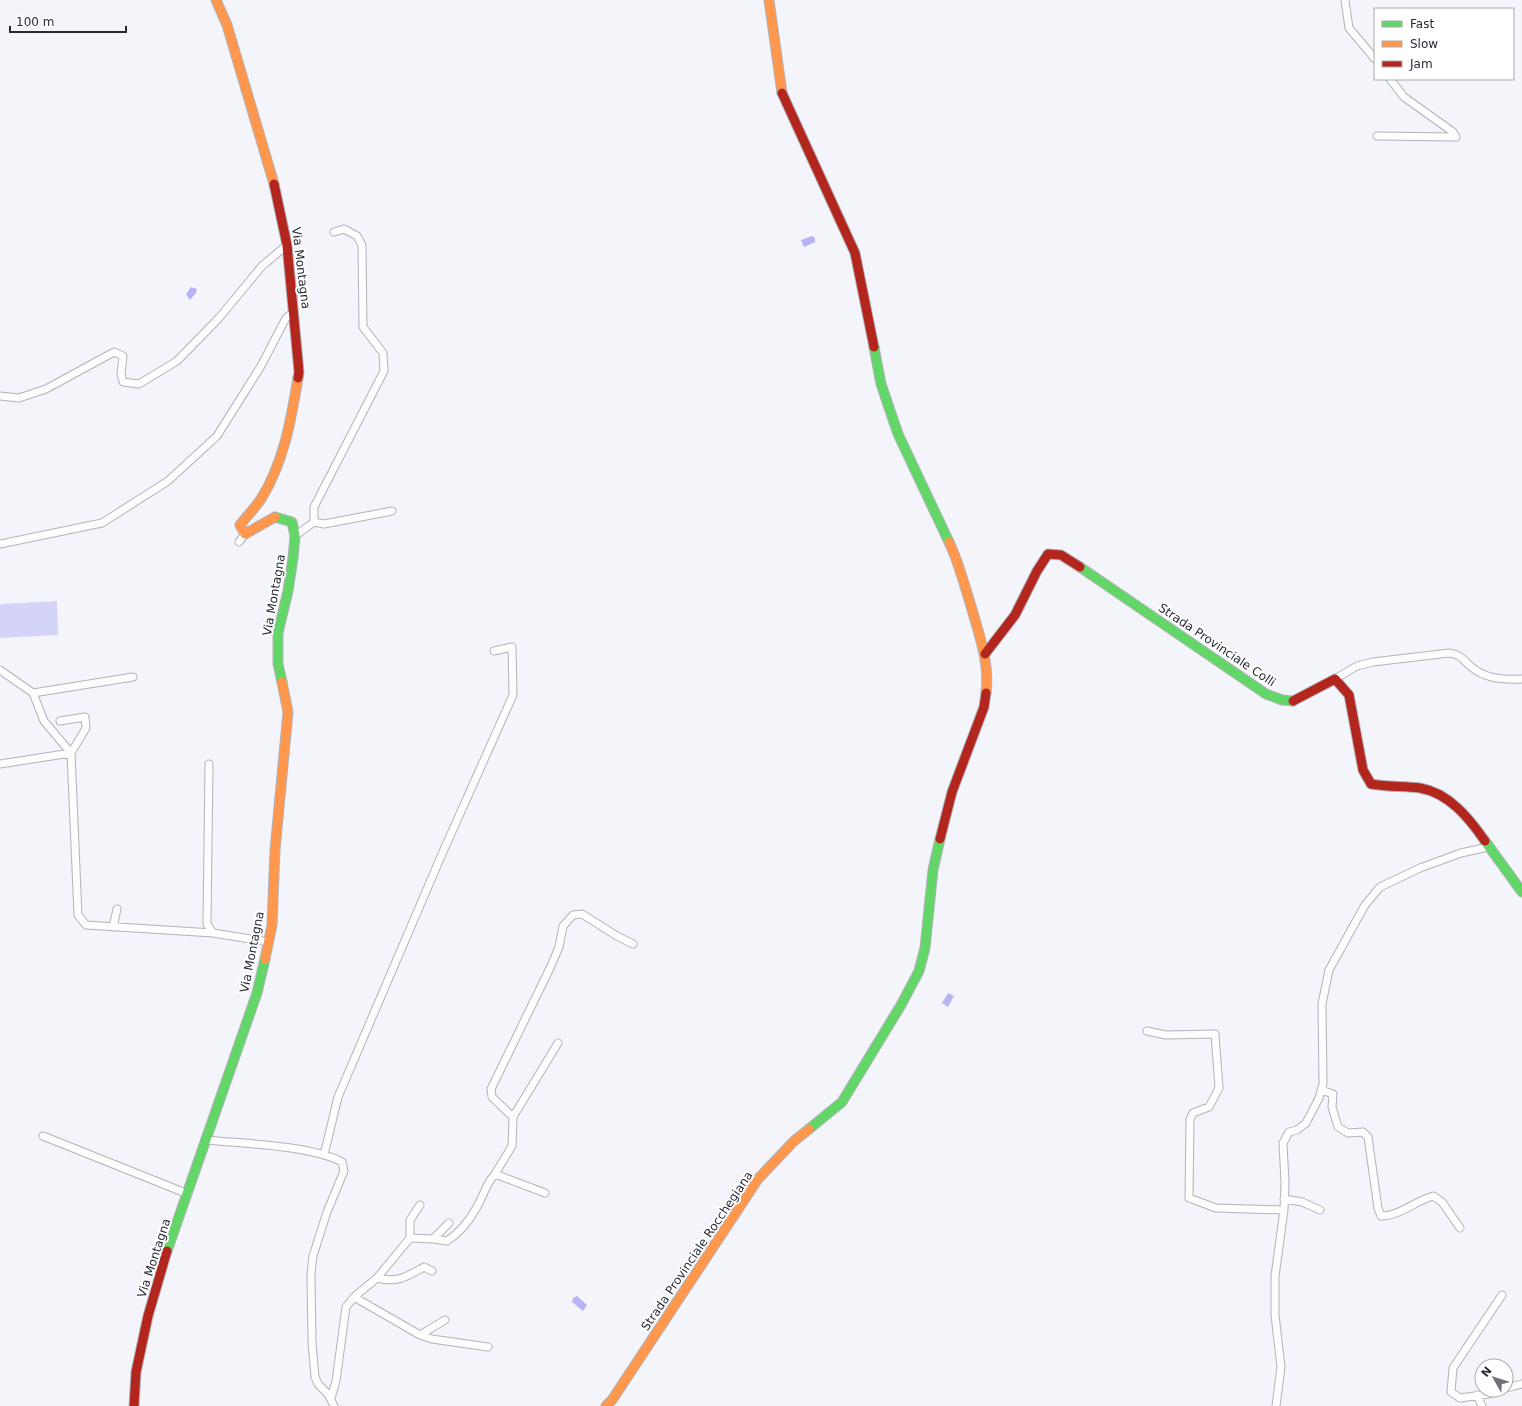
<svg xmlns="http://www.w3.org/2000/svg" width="1522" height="1406" font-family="'DejaVu Sans',sans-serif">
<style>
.green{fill:#d4d4f8}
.water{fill:#b7b4f5}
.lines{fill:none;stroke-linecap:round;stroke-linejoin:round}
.street-casing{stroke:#b2b2ba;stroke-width:9}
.fast-casing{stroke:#b2b2ba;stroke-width:11}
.slow-casing{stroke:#b2b2ba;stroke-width:11}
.jam-casing{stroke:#b2b2ba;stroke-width:11}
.street{stroke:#fdfdfe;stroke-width:7}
.fast{stroke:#63d668;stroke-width:9}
.slow{stroke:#ff974d;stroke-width:9}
.jam{stroke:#b3261e;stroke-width:9}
.labels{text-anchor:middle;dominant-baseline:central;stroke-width:4;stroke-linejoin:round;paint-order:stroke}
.street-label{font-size:12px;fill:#292a35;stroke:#fff}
</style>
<rect width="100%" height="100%" fill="#f4f4fb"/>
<!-- green -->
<path class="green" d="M 57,601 L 58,635 L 0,638 L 0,604 Z"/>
<!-- water -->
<path class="water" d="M 812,236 L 815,238 L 815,242 L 804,247 L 801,240 Z
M 191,287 L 197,289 L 196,293 L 190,300 L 186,294 Z
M 948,993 L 954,996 L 948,1007 L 942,1003 Z
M 577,1296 L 587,1305 L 583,1311 L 572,1302 L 573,1298 Z"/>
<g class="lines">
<!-- street casing -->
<g class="street-casing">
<path id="street" d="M 1345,0 L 1349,28 L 1375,59
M 1377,136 L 1456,137 L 1453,132 L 1404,97 L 1390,79
M 0,396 L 19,398 L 46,389 L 114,352 L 123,356 L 121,374 L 123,382 L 139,384 L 177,361 L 219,318 L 262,266 L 287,245
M 314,522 L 324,524 L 392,511
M 295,536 L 314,522 L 314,507 L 384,371 L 383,353 L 363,327 L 362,245 L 357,236 L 344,229 L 334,232
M 239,542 L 245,534
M 0,544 L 102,523 L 168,481 L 217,436 L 261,366 L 286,318 L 294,312
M 0,670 L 33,693
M 1335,679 L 1357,666 L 1373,662 L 1449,653 C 1462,654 1464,662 1474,669 C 1487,679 1507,680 1522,679
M 60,721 L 85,717 L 86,728 L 71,753 L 44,721 L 33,693 L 133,677
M 0,764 L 71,753 L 78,915 L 86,925 L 213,933
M 209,764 L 207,924 L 213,933 L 269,942
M 113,927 L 117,909
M 1147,1031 L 1166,1035 L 1215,1034 L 1219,1088 L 1209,1107 L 1193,1113 L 1190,1119 L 1189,1198 L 1216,1208 L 1284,1210
M 1321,1090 L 1333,1094 L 1332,1107 L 1338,1127 L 1348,1133 L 1363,1132 L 1368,1137 L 1378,1208 L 1381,1216 C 1400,1216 1415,1201 1433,1196 L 1442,1202 L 1460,1228
M 513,1117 L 558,1043
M 43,1136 L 188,1194
M 207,1140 C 245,1144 310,1145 342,1162 L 344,1171 L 327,1212 L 313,1256 L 311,1274 L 312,1342 L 315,1377 L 318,1384 L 328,1394 L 334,1406
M 324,1155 L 338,1097 L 442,854 L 513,695 L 512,647 L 494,651
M 495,1174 L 512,1146 L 513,1117 L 492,1097 L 491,1089 L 551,966 L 559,947 L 563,926 L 573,915 L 582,914 L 617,936 L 633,944
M 1284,1199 L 1302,1202 L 1320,1210
M 410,1238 L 433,1239 L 449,1223
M 433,1239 L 447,1241 C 459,1233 468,1223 475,1210 C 483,1198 485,1185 495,1174 L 545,1193
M 377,1278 C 398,1283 406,1277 424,1267 L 432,1271
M 354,1297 L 420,1335 L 445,1320
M 420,1335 L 432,1339 L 488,1347
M 1506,1388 L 1522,1384
M 1501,1390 L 1489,1394 L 1460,1398 L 1451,1392 L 1453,1368 L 1502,1295
M 1477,1395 L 1482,1406
M 331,1398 L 336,1381 L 346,1307 L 354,1297 L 377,1278 L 410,1238 L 410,1220 L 420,1205
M 1276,1406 L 1281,1367 L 1275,1315 L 1275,1276 L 1284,1210 L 1285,1183 L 1283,1143 L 1289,1132 L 1297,1130 L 1306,1123 L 1319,1098 L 1323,1084 L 1322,1004 L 1329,970 L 1365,905 L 1380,887 L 1420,868 L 1461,853 L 1488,847"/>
</g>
<!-- fast casing -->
<g class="fast-casing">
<path id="fast" d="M 874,347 L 881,384 L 898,434 L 949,542
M 275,517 L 292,522 L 295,536 L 293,558 L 288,591 L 278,633 L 278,664 L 282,682
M 1080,567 L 1266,694 L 1282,700 L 1293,701
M 1485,841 L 1522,892
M 809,1129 L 842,1102 L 901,1005 L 919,971 L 925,948 L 933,870 L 940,839
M 167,1251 L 257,993 L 265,959"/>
</g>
<!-- slow casing -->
<g class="slow-casing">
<path id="slow" d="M 216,0 L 227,25 L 274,184
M 769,0 L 782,93
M 275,517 L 245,534 L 240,525 C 247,516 255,508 261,499 C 284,462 291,420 298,378
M 949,542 C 959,563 964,584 971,606 C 979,635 990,663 986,693
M 265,959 L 272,925 L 275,850 L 288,712 L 282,682
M 606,1406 L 612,1400 L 758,1179 L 794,1141 L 809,1129"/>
</g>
<!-- jam casing -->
<g class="jam-casing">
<path id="jam" d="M 782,93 L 855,253 L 874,347
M 274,184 L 287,245 L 299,372 L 298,378
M 985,654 L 1015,615 L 1037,571 L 1048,554 L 1061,555 L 1080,567
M 1293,701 L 1335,679 L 1349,695 L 1363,770 L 1371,784 C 1387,787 1404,786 1420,788 C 1449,793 1469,818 1485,841
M 940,839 L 952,792 L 984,707 L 986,693
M 134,1406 L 136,1372 L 148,1316 L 167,1251"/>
</g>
<!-- street -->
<use href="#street" class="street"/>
<!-- fast -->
<use href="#fast" class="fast"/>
<!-- slow -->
<use href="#slow" class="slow"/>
<!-- jam -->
<use href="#jam" class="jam"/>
</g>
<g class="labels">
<!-- street labels -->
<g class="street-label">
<text transform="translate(301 268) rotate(83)">Via Montagna</text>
<text transform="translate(274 595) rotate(-80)">Via Montagna</text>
<text transform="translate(1217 645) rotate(34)">Strada Provinciale Colli</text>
<text transform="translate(252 952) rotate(-79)">Via Montagna</text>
<text transform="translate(697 1251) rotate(-56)">Strada Provinciale Rocchegiana</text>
<text transform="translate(154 1258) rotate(-72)">Via Montagna</text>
</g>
</g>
<!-- legend -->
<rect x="1374" y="8" width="140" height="72" fill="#ffffff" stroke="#a9aaae"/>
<rect x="1382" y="21" width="20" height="6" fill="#63d668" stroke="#a9aaae"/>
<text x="1410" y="28" font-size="12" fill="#292a35">Fast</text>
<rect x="1382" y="41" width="20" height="6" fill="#ff974d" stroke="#a9aaae"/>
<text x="1410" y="48" font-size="12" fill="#292a35">Slow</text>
<rect x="1382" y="61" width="20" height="6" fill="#b3261e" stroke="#a9aaae"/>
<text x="1410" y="68" font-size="12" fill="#292a35">Jam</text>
<!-- north arrow -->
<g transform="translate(1494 1378) rotate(309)"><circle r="19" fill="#ffffff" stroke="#a9aaae"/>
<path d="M0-3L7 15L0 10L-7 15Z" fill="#70717a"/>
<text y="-6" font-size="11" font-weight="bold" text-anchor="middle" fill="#292a35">N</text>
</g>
<!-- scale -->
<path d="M10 26v6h116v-6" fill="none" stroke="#292a35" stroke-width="2"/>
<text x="16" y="26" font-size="12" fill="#292a35" stroke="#ffffff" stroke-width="3" paint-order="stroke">100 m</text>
</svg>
